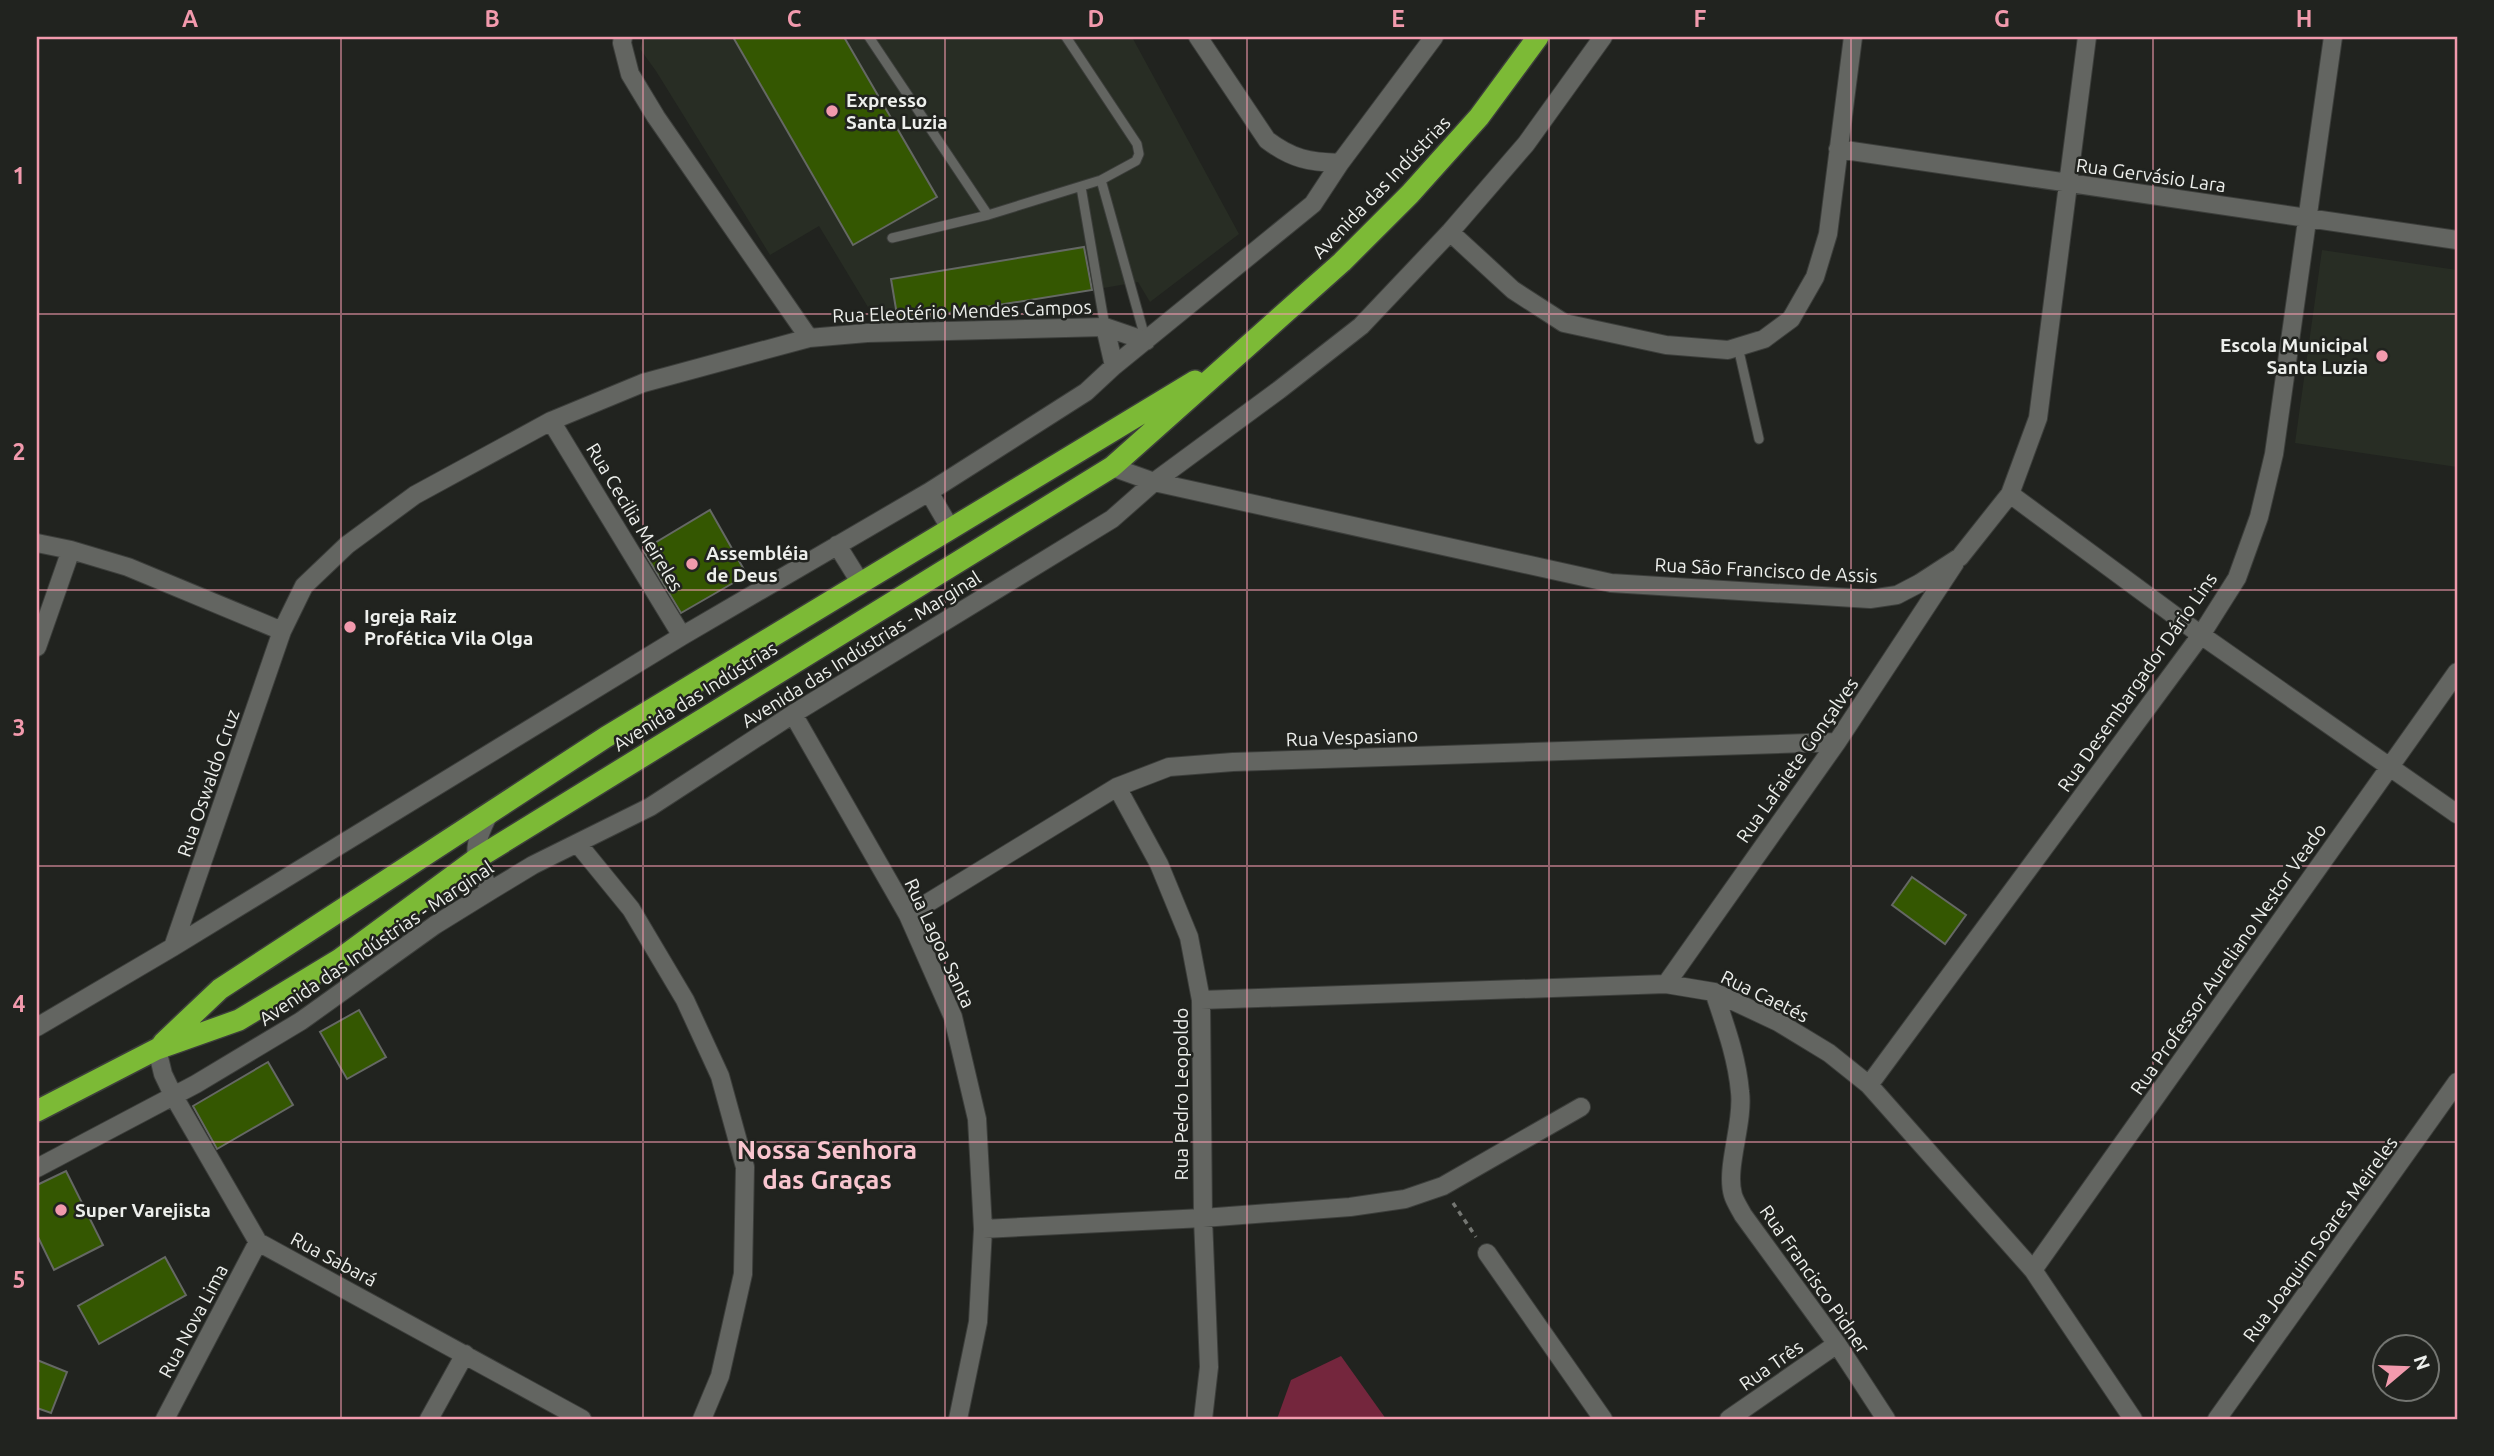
<svg xmlns="http://www.w3.org/2000/svg" width="2494" height="1456" font-family="Ubuntu,sans-serif">
<style>
.built{fill:#282d24}
.green{fill:#74263d}
.building{fill:#345701;stroke:#656864;stroke-width:2}
.lines{fill:none;stroke-linecap:round;stroke-linejoin:round}
.lane-casing{stroke:#3c3e3b;stroke-width:11}
.street-casing{stroke:#3c3e3b;stroke-width:20}
.highway-casing{stroke:#3c3e3b;stroke-width:24}
.path{stroke:#747672;stroke-width:3.5;stroke-dasharray:5 5;stroke-linecap:butt}
.lane{stroke:#636561;stroke-width:9}
.street{stroke:#636561;stroke-width:18}
.highway{stroke:#7cba36;stroke-width:21}
.grid{fill:none;stroke:#f29aad;stroke-width:2;stroke-opacity:0.55}
.poi-dot{fill:#f29aad;stroke:#21231f;stroke-width:2.5}
.labels{text-anchor:middle;dominant-baseline:central;stroke-width:5;stroke-linejoin:round;paint-order:stroke}
.poi-label{font-size:19px;font-weight:bold;fill:#edefec;stroke:#21231f;text-anchor:start}
.street-label{font-size:19px;fill:#edefec;stroke:#21231f}
.district-label{font-size:26px;font-weight:bold;fill:#f9c5cf;stroke:#21231f}
.neatline{fill:none;stroke:#f29aad;stroke-width:2.5}
.grid-label{font-size:23px;text-anchor:middle;font-weight:bold;fill:#f29aad}
</style>
<rect width="100%" height="100%" fill="#21231f"/>
<!-- built -->
<path class="built" d="M 643,37 L 1132,37 L 1239,234 L 1150,302 L 1138,282 L 880,327 L 819,226 L 770,255 L 656,71 L 640,49 Z
M 2322,250 L 2457,270 L 2457,467 L 2295,443 Z"/>
<!-- green -->
<path class="green" d="M 1341,1356 L 1386,1419 L 1277,1419 L 1291,1380 Z"/>
<!-- building -->
<path class="building" d="M 733,37 L 844,37 L 937,197 L 853,245 Z
M 1084,247 L 1092,290 L 898,321 L 891,279 Z
M 710,510 L 747,575 L 681,613 L 643,550 Z
M 1912,877 L 1966,915 L 1945,944 L 1892,905 Z
M 359,1010 L 386,1057 L 347,1079 L 320,1032 Z
M 268,1062 L 293,1105 L 217,1149 L 193,1106 Z
M 66,1171 L 103,1245 L 54,1270 L 37,1235 L 37,1185 Z
M 165,1257 L 186,1295 L 99,1344 L 78,1306 Z
M 37,1360 L 67,1372 L 51,1413 L 37,1408 Z"/>
<g class="lines">
<!-- lane casing -->
<g class="lane-casing">
<path id="lane" d="M 869,37 L 988,215 L 1101,180 L 1136,161 L 1139,154 L 1137,144 L 1066,37
M 1101,180 L 1146,341
M 1081,187 L 1105,327
M 892,238 L 988,215
M 1738,347 L 1759,439"/>
</g>
<!-- street casing -->
<g class="street-casing">
<path id="street" d="M 623,37 L 622,43 L 630,74 L 656,117 L 809,338
M 1198,37 L 1267,140 C 1292,159 1309,162 1340,163
M 1838,149 L 2457,240
M 1450,232 L 1513,290 L 1564,323 L 1666,345 L 1728,350 L 1764,339 L 1791,319 L 1815,277 L 1828,234 L 1853,37
M 1105,327 L 1114,366
M 551,421 L 682,636
M 1112,467 L 1154,482 L 1611,583 L 1870,599 L 1897,595 L 1920,583 L 1960,557 L 2010,494 L 2038,418 L 2087,37
M 929,492 L 950,528
M 2010,494 L 2201,635 L 2457,814
M 37,543 L 71,550 L 128,567 L 282,631
M 837,545 L 860,582
M 37,647 L 71,550
M 793,714 L 908,915 L 953,1017 L 977,1119 L 983,1229 L 978,1322 L 958,1419
M 1117,787 L 1159,864 L 1189,937 L 1201,1000 L 1203,1218 L 1209,1367 L 1203,1419
M 489,814 C 471,849 473,856 490,891
M 578,844 L 631,909 L 685,1000 L 720,1076 L 745,1167 L 743,1274 L 720,1376 L 702,1419
M 908,915 L 1117,787 L 1169,767 L 1233,762 L 1837,742
M 173,947 L 282,631 L 304,586 L 347,545 L 415,495 L 551,421 L 643,383 L 809,338 L 867,333 L 1105,327 L 1146,341
M 1666,984 L 1837,742 L 1955,563
M 1714,992 C 1725,1025 1737,1057 1740,1092 C 1744,1123 1725,1168 1733,1195 C 1735,1202 1740,1209 1743,1215 L 1837,1344 L 1886,1419
M 1201,1000 L 1666,984 L 1714,992 L 1778,1022 L 1829,1053 L 1869,1085 L 2033,1270 L 2133,1419
M 37,1027 L 173,947 L 682,636 L 929,492 L 1086,392 L 1114,366 L 1313,204 L 1340,163 L 1434,37
M 157,1049 L 163,1074 L 173,1095 L 258,1242 L 582,1419
M 1869,1085 L 2201,635 L 2237,578 L 2259,517 L 2274,454 L 2333,37
M 37,1168 L 196,1084 L 301,1021 L 435,925 L 490,891 L 533,865 L 650,807 L 793,714 L 1112,519 L 1154,482 L 1279,390 L 1361,326 L 1450,232 L 1526,144 L 1603,37
M 983,1229 L 1203,1218 L 1350,1207 L 1405,1199 L 1443,1186 L 1581,1107
M 1487,1253 L 1603,1419
M 2033,1270 L 2457,672
M 165,1419 L 258,1242
M 429,1419 L 465,1354
M 1729,1419 L 1837,1344
M 2217,1419 L 2457,1082"/>
</g>
<!-- highway casing -->
<g class="highway-casing">
<path id="highway" d="M 163,1043 L 220,989 L 606,737 L 1195,381
M 37,1111 L 157,1049 L 239,1020 L 340,959 L 476,859 L 1112,467 L 1342,262 L 1410,194 L 1479,117 L 1538,37"/>
</g>
<!-- path -->
<path class="path" d="M 1453,1203 L 1476,1237"/>
<!-- lane -->
<use href="#lane" class="lane"/>
<!-- street -->
<use href="#street" class="street"/>
<!-- highway -->
<use href="#highway" class="highway"/>
</g>
<!-- grid -->
<path class="grid" d="M 341,37 L 341,1419M 643,37 L 643,1419M 945,37 L 945,1419M 1247,37 L 1247,1419M 1549,37 L 1549,1419M 1851,37 L 1851,1419M 2153,37 L 2153,1419M 37,314 L 2457,314M 37,590 L 2457,590M 37,866 L 2457,866M 37,1142 L 2457,1142"/>
<!-- markers -->
<g class="poi-dot">
<circle cx="832" cy="111" r="7"/>
<circle cx="2382" cy="356" r="7"/>
<circle cx="692" cy="564" r="7"/>
<circle cx="350" cy="627" r="7"/>
<circle cx="61" cy="1210" r="7"/>
</g>
<g class="labels">
<!-- poi labels -->
<g class="poi-label">
<text x="846" y="100">Expresso<tspan x="846" dy="22">Santa Luzia</tspan></text>
<text x="2368" y="345" text-anchor="end">Escola Municipal<tspan x="2368" dy="22">Santa Luzia</tspan></text>
<text x="706" y="553">Assembléia<tspan x="706" dy="22">de Deus</tspan></text>
<text x="364" y="616">Igreja Raiz<tspan x="364" dy="22">Profética Vila Olga</tspan></text>
<text x="75" y="1210">Super Varejista</text>
</g>
<!-- street labels -->
<g class="street-label">
<text transform="translate(2151 175) rotate(8)">Rua Gervásio Lara</text>
<text transform="translate(1381 187) rotate(-46)">Avenida das Indústrias</text>
<text transform="translate(962 311) rotate(-2)">Rua Eleotério Mendes Campos</text>
<text transform="translate(635 517) rotate(59)">Rua Cecilia Meireles</text>
<text transform="translate(1766 570) rotate(3)">Rua São Francisco de Assis</text>
<text transform="translate(861 649) rotate(-32)">Avenida das Indústrias - Marginal</text>
<text transform="translate(2137 682) rotate(-55)">Rua Desembargador Dário Lins</text>
<text transform="translate(695 696) rotate(-32)">Avenida das Indústrias</text>
<text transform="translate(1352 737) rotate(-2)">Rua Vespasiano</text>
<text transform="translate(1797 760) rotate(-55)">Rua Lafaiete Gonçalves</text>
<text transform="translate(208 783) rotate(-71)">Rua Oswaldo Cruz</text>
<text transform="translate(376 943) rotate(-34)">Avenida das Indústrias - Marginal</text>
<text transform="translate(940 943) rotate(65)">Rua Lagoa Santa</text>
<text transform="translate(2228 959) rotate(-55)">Rua Professor Aureliano Nestor Veado</text>
<text transform="translate(1765 996) rotate(26)">Rua Caetés</text>
<text transform="translate(1181 1094) rotate(-90)">Rua Pedro Leopoldo</text>
<text transform="translate(2320 1239) rotate(-54)">Rua Joaquim Soares Meireles</text>
<text transform="translate(334 1259) rotate(28)">Rua Sabará</text>
<text transform="translate(1815 1279) rotate(55)">Rua Francisco Pidner</text>
<text transform="translate(193 1321) rotate(-62)">Rua Nova Lima</text>
<text transform="translate(1771 1365) rotate(-35)">Rua Três</text>
</g>
<!-- district labels -->
<g class="district-label">
<text x="827" y="1149">Nossa Senhora<tspan x="827" dy="30">das Graças</tspan></text>
</g>
</g>
<!-- border -->
<rect width="2494" height="1456" fill="none" stroke="#21231f" stroke-width="77"/>
<!-- north arrow -->
<g transform="translate(2406 1368) rotate(71)"><circle r="33" fill="#21231f" stroke="#737571" stroke-width="2"/>
<path d="M0-5L12 26L0 18L-12 26Z" fill="#f29aad"/>
<text y="-10" font-size="19" font-weight="bold" text-anchor="middle" fill="#edefec">N</text>
</g>
<rect x="38" y="38" width="2418" height="1380" class="neatline"/>
<g class="grid-label">
<text x="190" y="27">A</text>
<text x="492" y="27">B</text>
<text x="794" y="27">C</text>
<text x="1096" y="27">D</text>
<text x="1398" y="27">E</text>
<text x="1700" y="27">F</text>
<text x="2002" y="27">G</text>
<text x="2304" y="27">H</text>
<text x="19" y="184">1</text>
<text x="19" y="460">2</text>
<text x="19" y="736">3</text>
<text x="19" y="1012">4</text>
<text x="19" y="1288">5</text>
</g>
</svg>
